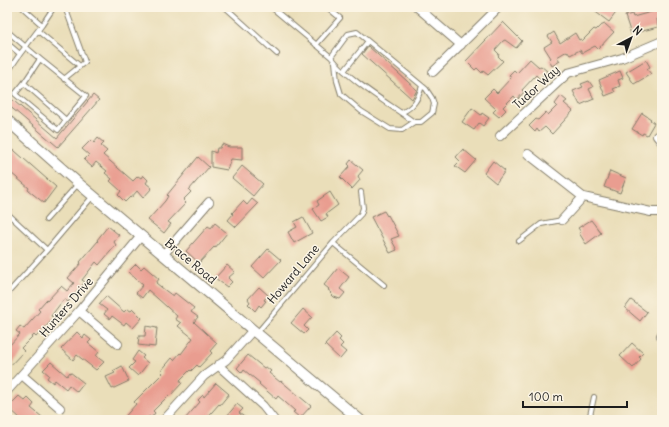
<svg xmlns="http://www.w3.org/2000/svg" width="669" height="427" font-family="Delius,sans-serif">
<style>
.building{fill:#e99d90}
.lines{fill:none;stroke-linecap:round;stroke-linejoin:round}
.service-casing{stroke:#837d6a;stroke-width:6}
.minor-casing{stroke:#837d6a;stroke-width:10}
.tertiary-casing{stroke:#837d6a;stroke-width:12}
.service{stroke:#fff;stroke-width:4}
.minor{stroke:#fff;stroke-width:8}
.tertiary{stroke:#fff;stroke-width:10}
.labels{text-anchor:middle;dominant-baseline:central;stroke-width:3;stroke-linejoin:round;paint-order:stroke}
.street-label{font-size:12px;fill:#1c1c1c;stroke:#fcf5e5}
</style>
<rect width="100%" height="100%" fill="#fcf5e5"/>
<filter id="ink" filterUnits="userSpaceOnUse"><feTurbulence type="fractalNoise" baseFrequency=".025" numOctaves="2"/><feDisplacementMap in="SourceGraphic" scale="8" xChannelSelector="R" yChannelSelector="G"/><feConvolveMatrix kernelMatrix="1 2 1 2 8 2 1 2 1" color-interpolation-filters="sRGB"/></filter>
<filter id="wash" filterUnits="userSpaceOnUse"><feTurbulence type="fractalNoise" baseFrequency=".012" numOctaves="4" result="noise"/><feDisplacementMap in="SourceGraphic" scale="16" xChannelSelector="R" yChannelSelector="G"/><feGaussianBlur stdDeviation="0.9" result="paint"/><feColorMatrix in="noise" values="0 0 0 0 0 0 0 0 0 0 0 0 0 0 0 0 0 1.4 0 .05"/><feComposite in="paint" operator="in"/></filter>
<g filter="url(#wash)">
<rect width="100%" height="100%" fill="#eadeb9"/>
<g id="blocks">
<!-- building -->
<path class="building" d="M 589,7 L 614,7 L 618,10 L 609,22 Z
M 662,9 L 662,18 L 657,19 L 658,27 L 631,34 L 625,16 L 632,14 L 633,17 Z
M 503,22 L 522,41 L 516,48 L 505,40 L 503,41 L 495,50 L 499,54 L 498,56 L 503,61 L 488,75 L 483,71 L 482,73 L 477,68 L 475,70 L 466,61 Z
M 605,24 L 614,32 L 598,49 L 595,46 L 582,53 L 580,50 L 570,55 L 567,51 L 557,57 L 560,61 L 552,66 L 549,60 L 551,58 L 544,47 L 552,42 L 548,36 L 554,32 L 560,43 L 575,33 L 579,40 L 581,39 L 582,41 L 594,29 L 596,30 L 600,26 Z
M 368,46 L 417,90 L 412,99 L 362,54 Z
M 530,59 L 539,67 L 541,66 L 547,71 L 540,79 L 536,75 L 522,90 L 524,92 L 517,100 L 514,96 L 503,107 L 506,110 L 499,117 L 493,112 L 496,109 L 484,98 L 493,89 L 497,93 L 511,78 L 509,75 L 514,70 L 517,73 Z
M 646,60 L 650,67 L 647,69 L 651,74 L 634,84 L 626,72 Z
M 620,71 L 623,78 L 618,80 L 620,86 L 613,89 L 615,92 L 605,96 L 599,80 Z
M 589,81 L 593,87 L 589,89 L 594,99 L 580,105 L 573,91 L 583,87 L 581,84 Z
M 7,95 L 57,138 L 93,95 L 99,100 L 58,147 L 7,104 Z
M 561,96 L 567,101 L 564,103 L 573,111 L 552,134 L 545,127 L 539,132 L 537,129 L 535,132 L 529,126 L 536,119 L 538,120 L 546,112 L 548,115 L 557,106 L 555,104 Z
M 472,108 L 481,115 L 482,113 L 489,118 L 483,126 L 479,123 L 474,130 L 462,122 Z
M 642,113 L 651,119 L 650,120 L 654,123 L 647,135 L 643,133 L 642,135 L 632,129 Z
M 98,138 L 104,143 L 101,146 L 107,151 L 103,155 L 133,181 L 138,176 L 141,178 L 143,175 L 148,180 L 146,183 L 152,188 L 143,198 L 137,191 L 131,198 L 130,197 L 125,202 L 118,195 L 121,191 L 110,181 L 112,179 L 105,173 L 107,171 L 96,162 L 92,167 L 84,160 L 89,155 L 82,149 L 91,140 L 94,143 Z
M 7,144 L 56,187 L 44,203 L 28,190 L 29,188 L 11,173 L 10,174 L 7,172 Z
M 222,144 L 229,147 L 242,147 L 242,160 L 231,159 L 227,170 L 211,167 L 211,151 L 216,153 L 217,148 L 220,148 Z
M 463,149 L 476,160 L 465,173 L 455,166 L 460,161 L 456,157 Z
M 198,157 L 209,167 L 189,190 L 191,192 L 183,200 L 186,203 L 168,222 L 171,224 L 164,233 L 148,220 L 165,201 L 168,196 L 167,195 Z
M 351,160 L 363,170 L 358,176 L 360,180 L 352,189 L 340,177 L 350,166 L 348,164 Z
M 493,161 L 505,171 L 496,183 L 484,173 Z
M 242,166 L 263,184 L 253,196 L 232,178 Z
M 610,171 L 626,178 L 620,193 L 604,187 Z
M 330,192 L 338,205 L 326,214 L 328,217 L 321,221 L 313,209 L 319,205 L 317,201 Z
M 252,199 L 258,204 L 236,227 L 228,220 L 233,214 L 232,213 L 243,201 L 247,205 Z
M 384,211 L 387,216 L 388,215 L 399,236 L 391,239 L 397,250 L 390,253 L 371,217 Z
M 303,217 L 312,233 L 294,243 L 288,232 L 297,227 L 294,222 Z
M 591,220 L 601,233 L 586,244 L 579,233 L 581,232 L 578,228 Z
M 215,223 L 227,233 L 215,248 L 214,247 L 199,263 L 186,251 L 208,226 L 211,228 Z
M 108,226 L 119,235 L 114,242 L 116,245 L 99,265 L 96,262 L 82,280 L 85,282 L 68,302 L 64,299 L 51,316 L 54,318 L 36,337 L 34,335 L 21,348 L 24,351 L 7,369 L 7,348 L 20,334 L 16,331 L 20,326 L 24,329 L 40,311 L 38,309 L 46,300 L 47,301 L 61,286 L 67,291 L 74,283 L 68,278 L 81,263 L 80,262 L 98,241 L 97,240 Z
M 268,249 L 281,260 L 264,278 L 252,267 Z
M 136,264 L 141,269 L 144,266 L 159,279 L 156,283 L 166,291 L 173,296 L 175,293 L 194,308 L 191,312 L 198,317 L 194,322 L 217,343 L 210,351 L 212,353 L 199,367 L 197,365 L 191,371 L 190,370 L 180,380 L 182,383 L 170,396 L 169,395 L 153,411 L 155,413 L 151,418 L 149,416 L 146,420 L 122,420 L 136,404 L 134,402 L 163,373 L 161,371 L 172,358 L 174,360 L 180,353 L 181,354 L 193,338 L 178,326 L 181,323 L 175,319 L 177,316 L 148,290 L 142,298 L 136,293 L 143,285 L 128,272 Z
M 227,265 L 235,272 L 228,278 L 232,282 L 227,287 L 215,278 Z
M 338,268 L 349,277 L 340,289 L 345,293 L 340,299 L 334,297 L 330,293 L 331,292 L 328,290 L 329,289 L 324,285 Z
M 259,287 L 268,295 L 264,300 L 266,301 L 261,307 L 259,305 L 255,311 L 248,304 L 250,302 L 248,299 Z
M 106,296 L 124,312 L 127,309 L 131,311 L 133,309 L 142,318 L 133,328 L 126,322 L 124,325 L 112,316 L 110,319 L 104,314 L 107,310 L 99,304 Z
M 631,300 L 647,312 L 640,321 L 625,308 Z
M 303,309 L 312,317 L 304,326 L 308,330 L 304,334 L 291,323 Z
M 146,326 L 157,328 L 155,347 L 138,345 L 139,336 L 145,336 Z
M 77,332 L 83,338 L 85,335 L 91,340 L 88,343 L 99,352 L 96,356 L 104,362 L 96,370 L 77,355 L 73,360 L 61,349 Z
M 336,333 L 341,338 L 339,340 L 343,344 L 340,347 L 346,352 L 340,359 L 325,345 Z
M 632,343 L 643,353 L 639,357 L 641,359 L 633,368 L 620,356 Z
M 138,351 L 144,356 L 142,358 L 148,363 L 138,376 L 129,368 L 135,362 L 132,360 Z
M 248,355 L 264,368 L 266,367 L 271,371 L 269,373 L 280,382 L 281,381 L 311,406 L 300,418 L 293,412 L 295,411 L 285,402 L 278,396 L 276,399 L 259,384 L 260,383 L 244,370 L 242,373 L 237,368 Z
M 51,362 L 67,376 L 70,372 L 84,383 L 77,392 L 69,385 L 66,389 L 55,380 L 53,383 L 47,378 L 49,375 L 43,370 Z
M 122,366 L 129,381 L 112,389 L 106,377 L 115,373 L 113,371 Z
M 216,383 L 229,394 L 220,405 L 219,404 L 205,420 L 184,420 L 200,402 L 198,400 L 203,395 L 204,397 Z
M 19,396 L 25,401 L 28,398 L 34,404 L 31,408 L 42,417 L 38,420 L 22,420 L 8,407 Z
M 237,404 L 243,409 L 239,413 L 248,420 L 230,420 L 226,417 Z"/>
</g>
</g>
<g filter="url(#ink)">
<use href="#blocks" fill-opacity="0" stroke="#837d6a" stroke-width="1"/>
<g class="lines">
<!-- service casing -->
<g class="service-casing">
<path id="service" d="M 22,7 L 42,25 L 54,7
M 225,7 L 277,54
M 271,7 L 331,57
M 7,31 L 40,59
M 38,31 L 80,66
M 7,43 L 20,54 L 7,73
M 316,45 L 340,18 L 327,7
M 20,54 L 42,25
M 40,59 L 86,96 L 66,120 L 24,83 Z
M 335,62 L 337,81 L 341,94 L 361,111 L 390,129 L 402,130 L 414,122 L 421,122 L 432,113 L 434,104 L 432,98 L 426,89 L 357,32 L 348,34 L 331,57 C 351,82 388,103 414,122
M 344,71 L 368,41
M 64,79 L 85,62 L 65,7
M 24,83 L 15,94 L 58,130 L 66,120
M 401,113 C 414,107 418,99 422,86
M 7,213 L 47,250 L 93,196
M 46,220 L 78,184
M 519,241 L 541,224 L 562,220
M 333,243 L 361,214 L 363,208 L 361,192
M 7,294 L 47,250
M 257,333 L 333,243 L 384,285
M 589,420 L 594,397"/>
</g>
<!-- minor casing -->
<g class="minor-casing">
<path id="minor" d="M 417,7 L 461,45
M 433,72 L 499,7
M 500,136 L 568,73 L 622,58 L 662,41
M 657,136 L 662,142
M 528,154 L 583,197 L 651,212 L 662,212
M 562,220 L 583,197
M 163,255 L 209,202
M 79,311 L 118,344
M 661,336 L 662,334
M 218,365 L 263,406 L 274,420
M 22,375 L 60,408
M 7,391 L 79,311 L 141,236
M 164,420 L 204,376 L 226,360 L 253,330"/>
</g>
<!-- tertiary casing -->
<g class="tertiary-casing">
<path id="tertiary" d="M 7,120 L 78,183 L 360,420"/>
</g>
<!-- service -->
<use href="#service" class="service"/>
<!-- minor -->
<use href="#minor" class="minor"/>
<!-- tertiary -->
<use href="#tertiary" class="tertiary"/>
</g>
</g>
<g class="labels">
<!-- street labels -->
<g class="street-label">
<text transform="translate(536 87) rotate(-42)">Tudor Way</text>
<text transform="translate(191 261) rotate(40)">Brace Road</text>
<text transform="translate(293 274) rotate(-50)">Howard Lane</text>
<text transform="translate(66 307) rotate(-49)">Hunters Drive</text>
</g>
</g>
<!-- margin -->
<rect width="669" height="427" fill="none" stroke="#fcf5e5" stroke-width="24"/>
<!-- north arrow -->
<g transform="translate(631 38) rotate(41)" stroke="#fcf5e5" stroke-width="3" paint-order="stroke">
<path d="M0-3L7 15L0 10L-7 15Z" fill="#1c1c1c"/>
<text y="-6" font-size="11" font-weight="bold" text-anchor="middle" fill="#1c1c1c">N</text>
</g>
<!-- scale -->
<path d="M523 401v6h104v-6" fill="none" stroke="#1c1c1c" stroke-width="2"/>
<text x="529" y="401" font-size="12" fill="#1c1c1c" stroke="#fcf5e5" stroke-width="3" paint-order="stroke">100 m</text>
</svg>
